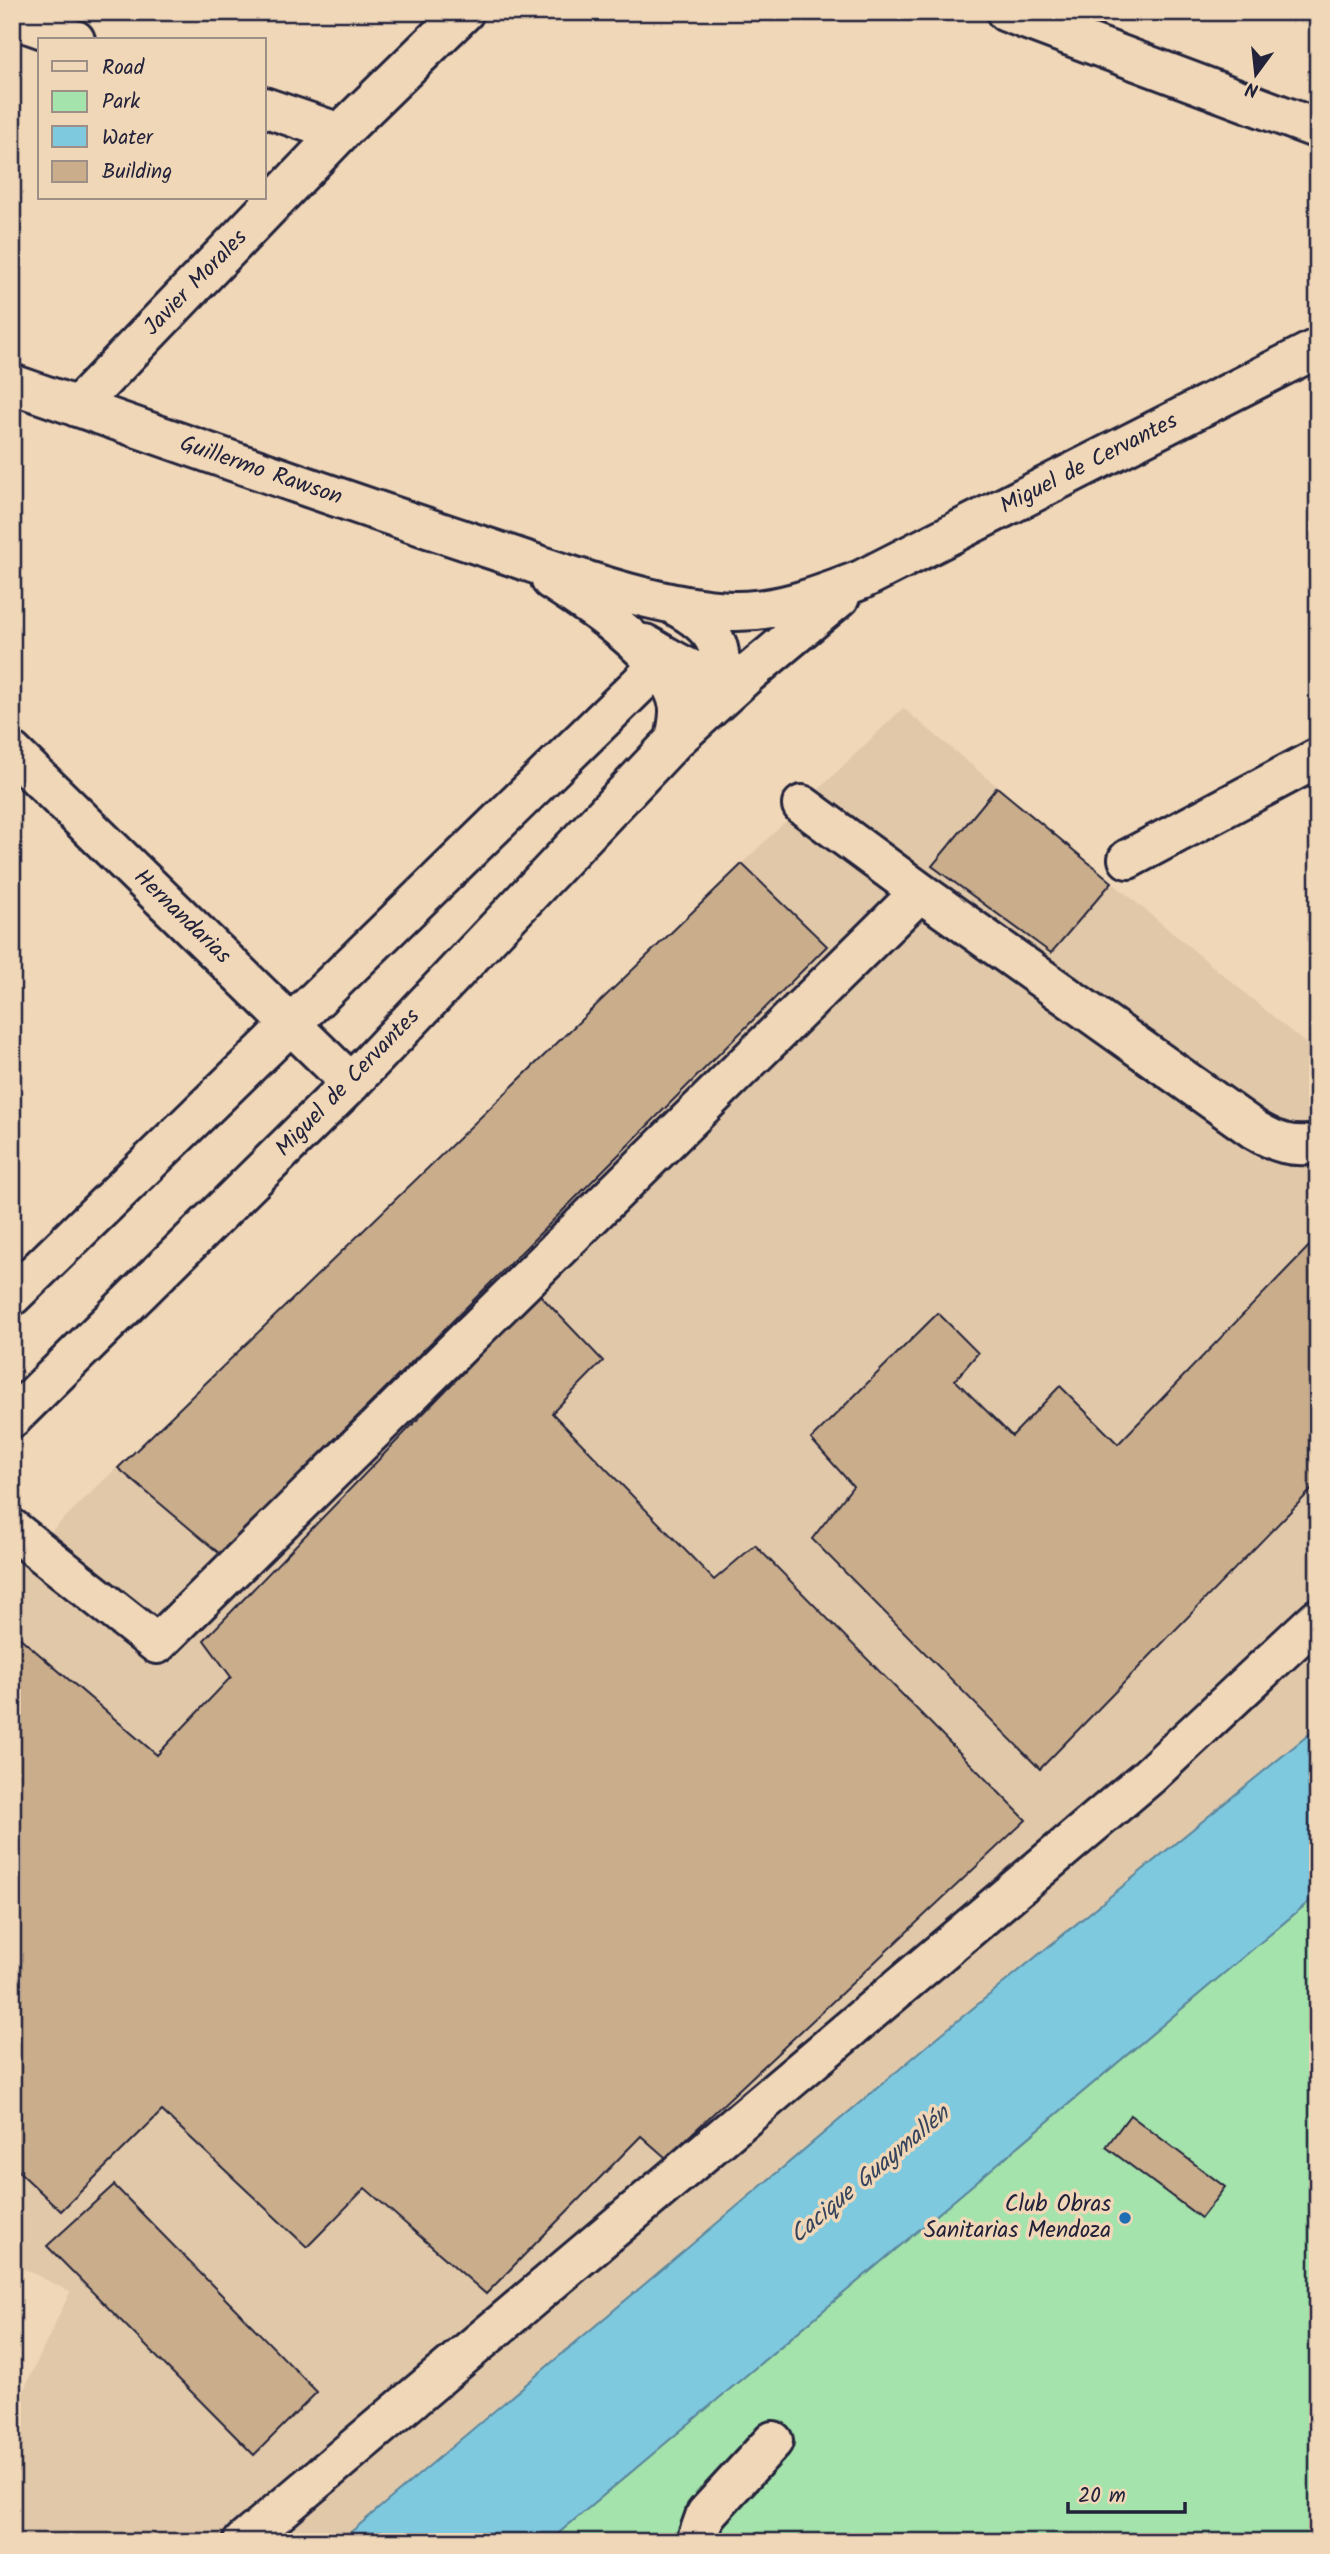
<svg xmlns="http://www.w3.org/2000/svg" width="1330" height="2554" font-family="Kalam,sans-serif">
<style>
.built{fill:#e1c8a9}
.green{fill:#a4e3ab;stroke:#638273;stroke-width:2}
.water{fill:#7fc9df;stroke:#5a869d;stroke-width:2}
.building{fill:#caae8c;stroke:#22223b;stroke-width:2}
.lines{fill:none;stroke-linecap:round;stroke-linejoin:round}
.minor-casing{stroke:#22223b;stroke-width:44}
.major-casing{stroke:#22223b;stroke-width:44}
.minor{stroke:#f0d7b8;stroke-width:38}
.major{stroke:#f0d7b8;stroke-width:38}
.poi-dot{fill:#1f6fb2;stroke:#f0d7b8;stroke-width:2.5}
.labels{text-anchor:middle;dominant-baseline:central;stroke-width:7;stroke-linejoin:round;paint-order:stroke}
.street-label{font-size:23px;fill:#22223b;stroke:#f0d7b8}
.poi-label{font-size:23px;fill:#22223b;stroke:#f0d7b8;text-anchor:end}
.water-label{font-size:24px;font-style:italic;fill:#35435c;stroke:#f0d7b8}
</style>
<rect width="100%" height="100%" fill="#f0d7b8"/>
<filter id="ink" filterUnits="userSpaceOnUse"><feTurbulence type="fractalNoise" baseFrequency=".0143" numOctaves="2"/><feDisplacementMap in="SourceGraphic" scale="14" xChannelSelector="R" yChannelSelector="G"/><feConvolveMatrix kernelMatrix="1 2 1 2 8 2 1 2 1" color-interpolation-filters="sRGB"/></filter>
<g filter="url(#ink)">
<!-- built -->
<path class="built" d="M 903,708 L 1318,1054 L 1318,1727 L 940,2035 L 339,2542 L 12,2542 L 12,2415 L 70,2292 L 12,2263 L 12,1569 Z"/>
<!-- green -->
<path class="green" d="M 1318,1894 L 1318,2542 L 548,2542 Z"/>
<!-- water -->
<path class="water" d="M 1318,1727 L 1318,1894 L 548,2542 L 339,2542 L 940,2035 Z"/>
<!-- building -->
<path class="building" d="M 997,787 L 1112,882 L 1051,953 L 932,866 Z
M 742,864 L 827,946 L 220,1554 L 118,1468 Z
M 1318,1237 L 1318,1483 L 1040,1769 L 812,1539 L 853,1486 L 811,1439 L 938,1313 L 978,1353 L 955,1380 L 1012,1436 L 1060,1386 L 1118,1444 Z
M 539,1294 L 603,1361 L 552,1413 L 714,1580 L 755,1545 L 1026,1820 L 666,2158 L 641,2136 L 486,2294 L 365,2188 L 307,2247 L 162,2111 L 61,2211 L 12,2165 L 12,1631 L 157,1755 L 231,1677 L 204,1640 Z
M 1130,2115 L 1225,2187 L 1201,2218 L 1106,2147 Z
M 114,2185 L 317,2392 L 254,2455 L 47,2246 Z"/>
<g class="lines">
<!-- minor casing -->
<g class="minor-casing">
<path id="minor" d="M 1006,12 L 1318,129
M 12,18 L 75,40
M 264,107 L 340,133
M 77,407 L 340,133 L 464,12
M 12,752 L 351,1083
M 802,805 L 920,892 L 1255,1130 C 1277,1143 1291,1148 1318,1144
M 1128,859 L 1318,758
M 12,1296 L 658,666
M 12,1529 L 157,1644 L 920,892
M 243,2542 L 1148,1777 L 1318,1618
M 696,2542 L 706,2514 L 773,2441"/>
</g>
<!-- major casing -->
<g class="major-casing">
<path id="major" d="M 12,384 C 171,439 329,496 488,548 C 561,572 657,609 733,611 C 779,612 819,596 861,580 L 1318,348
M 551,580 C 590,605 666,655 678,702 C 681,714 677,728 675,740
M 674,605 C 719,629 730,652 711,701
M 645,644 C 680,664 708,686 749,673
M 12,1418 L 351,1083 L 675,740 L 749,673 L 840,597"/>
</g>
<!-- minor -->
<use href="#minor" class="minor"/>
<!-- major -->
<use href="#major" class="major"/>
</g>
</g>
<!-- markers -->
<circle class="poi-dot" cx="1125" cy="2218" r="7"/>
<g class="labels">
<!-- street labels -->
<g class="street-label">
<text transform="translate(196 283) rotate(-46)">Javier Morales</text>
<text transform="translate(1089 464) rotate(-27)">Miguel de Cervantes</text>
<text transform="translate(261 471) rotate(19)">Guillermo Rawson</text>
<text transform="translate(182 917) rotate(44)">Hernandarias</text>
<text transform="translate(348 1083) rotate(-46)">Miguel de Cervantes</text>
</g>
<!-- poi labels -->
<g class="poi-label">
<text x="1111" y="2205">Club Obras<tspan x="1111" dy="26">Sanitarias Mendoza</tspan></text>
</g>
<!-- water labels -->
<g class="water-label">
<text transform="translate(870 2175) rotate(-40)">Cacique Guaymallén</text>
</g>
</g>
<!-- margin -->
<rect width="1330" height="2554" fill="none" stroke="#f0d7b8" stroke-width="42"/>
<rect x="21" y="21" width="1288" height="2512" fill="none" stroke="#22223b" stroke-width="2.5" filter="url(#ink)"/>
<!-- legend -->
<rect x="38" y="38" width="228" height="161" fill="#f0d7b8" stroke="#9e8f86" stroke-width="2"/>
<rect x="52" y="61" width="35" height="10" fill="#f0d7b8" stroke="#9e8f86" stroke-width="2"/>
<text x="102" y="74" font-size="21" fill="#22223b">Road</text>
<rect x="52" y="91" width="35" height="21" fill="#a4e3ab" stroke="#9e8f86" stroke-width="2"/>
<text x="102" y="108" font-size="21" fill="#22223b">Park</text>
<rect x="52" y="126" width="35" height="21" fill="#7fc9df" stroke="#9e8f86" stroke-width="2"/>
<text x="102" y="144" font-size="21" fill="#22223b">Water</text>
<rect x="52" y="161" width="35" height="21" fill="#caae8c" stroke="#9e8f86" stroke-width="2"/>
<text x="102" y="178" font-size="21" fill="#22223b">Building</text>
<!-- north arrow -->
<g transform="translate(1256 74) rotate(195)" stroke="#f0d7b8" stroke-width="5" paint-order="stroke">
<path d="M0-5L12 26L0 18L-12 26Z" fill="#22223b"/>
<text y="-10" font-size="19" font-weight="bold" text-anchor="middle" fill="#22223b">N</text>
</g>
<!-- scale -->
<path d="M1068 2502v10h117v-10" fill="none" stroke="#22223b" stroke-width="3.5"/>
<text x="1078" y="2502" font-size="21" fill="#22223b" stroke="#f0d7b8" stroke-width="5" paint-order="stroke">20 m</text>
</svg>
